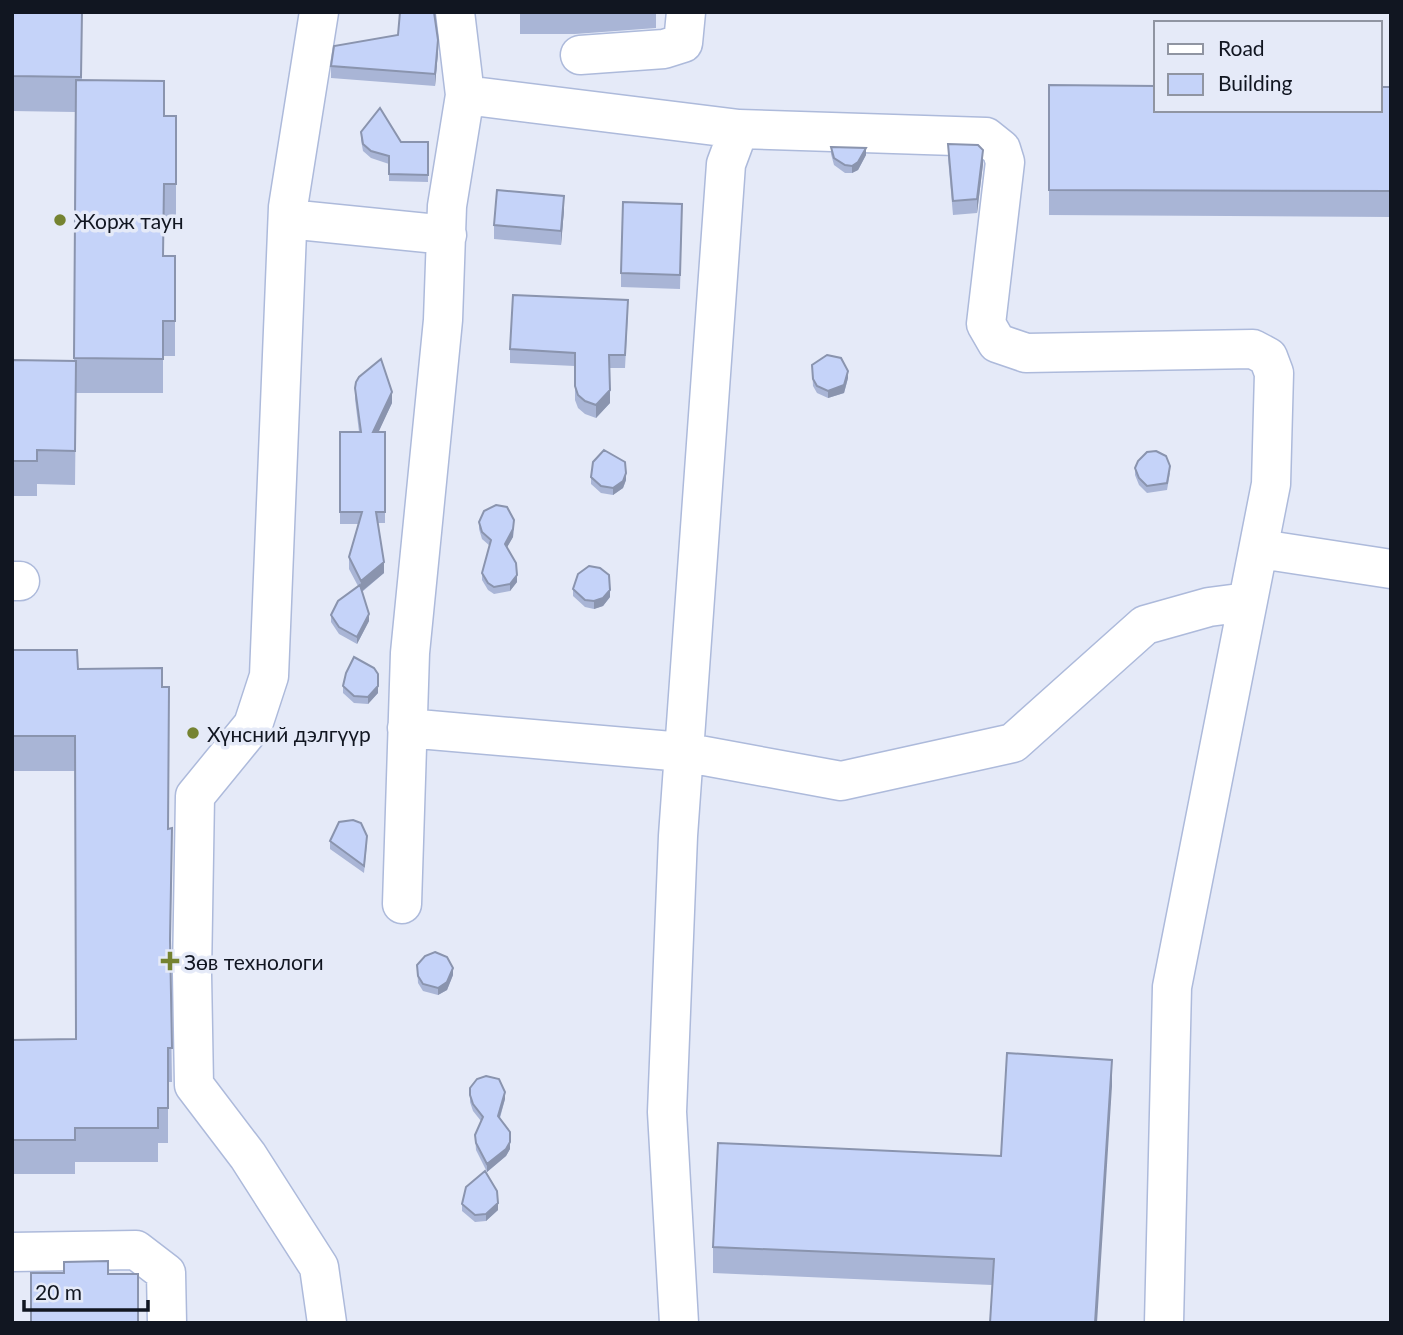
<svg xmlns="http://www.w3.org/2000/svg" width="1403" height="1335" font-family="Lato,sans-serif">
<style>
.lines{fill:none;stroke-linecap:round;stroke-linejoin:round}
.minor-casing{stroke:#adbadb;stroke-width:41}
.minor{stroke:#fff;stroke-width:38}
.wall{fill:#a9b5d6}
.shaded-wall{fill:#8a94ae}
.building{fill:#c5d3f9;stroke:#8a94ae;stroke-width:2}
.poi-dot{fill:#758331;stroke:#e5eaf8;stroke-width:2.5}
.labels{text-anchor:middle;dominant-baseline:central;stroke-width:7;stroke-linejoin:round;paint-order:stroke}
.poi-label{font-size:21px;fill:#111621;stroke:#e5eaf8;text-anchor:start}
</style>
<rect width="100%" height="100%" fill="#e5eaf8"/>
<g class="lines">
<!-- minor casing -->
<g class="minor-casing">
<path id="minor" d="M 319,12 L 288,207 L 269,676 L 253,725 L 195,796 L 192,974 L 194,1085 L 248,1156 L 319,1267 L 327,1323
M 580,55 L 664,49 L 683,43 L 686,12
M 465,95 L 739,129
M 288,219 L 447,235
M 1260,549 L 1391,569
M 12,581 L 20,581
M 407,728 L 683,752 L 841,781 L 1013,743 L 1145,625 L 1209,607 L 1247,602
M 402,904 L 410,653 L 443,320 L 447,206 L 465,95 L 455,12
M 12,1252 L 136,1250 L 166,1273 L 167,1323
M 679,1323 L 667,1112 L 678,836 L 726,164 L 739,129 L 986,137 L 1001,149 L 1005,162 L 986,324 L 997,343 L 1026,353 L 1253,349 L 1268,357 L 1274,373 L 1271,484 L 1172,987 L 1164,1323"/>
</g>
<!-- minor -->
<use href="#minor" class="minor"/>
</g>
<!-- wall -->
<path class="wall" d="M 12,12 L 82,12 L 82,80 L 164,116 L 176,116 L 176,219 L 164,219 L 164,256 L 175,256 L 175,356 L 163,356 L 163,393 L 76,393 L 75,485 L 37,484 L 37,496 L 12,496 L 12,360 L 74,361 L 75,112 L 12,111 Z
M 520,12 L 656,12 L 656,28 L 575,34 L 520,34 Z
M 398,35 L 438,52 L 435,86 L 331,78 L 331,66 Z
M 1049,85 L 1391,87 L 1391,217 L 1049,215 Z
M 361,132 L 401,142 L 428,142 L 428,182 L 389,181 L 389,164 L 371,158 L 363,151 L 361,140 Z
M 948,144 L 983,164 L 977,213 L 953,215 L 948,158 Z
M 831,147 L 866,155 L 858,170 L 852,173 L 845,173 L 834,165 L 831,154 Z
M 564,210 L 561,245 L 494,239 L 494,225 Z
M 682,218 L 680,289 L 621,287 L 621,273 Z
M 628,313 L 625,368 L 610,368 L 610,403 L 596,418 L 585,414 L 578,408 L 575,400 L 575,366 L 510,363 L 510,349 Z
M 812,365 L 848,378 L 844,393 L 828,398 L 817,393 L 813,386 Z
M 355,388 L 392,403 L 378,432 L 385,432 L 385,523 L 378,523 L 384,573 L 362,592 L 369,621 L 357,644 L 339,634 L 331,622 L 331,615 L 358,586 L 349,569 L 349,557 L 359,524 L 340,524 L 340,432 L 359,432 L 355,399 Z
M 1135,468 L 1170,473 L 1167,490 L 1147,493 L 1139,485 L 1135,475 Z
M 591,477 L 626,480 L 623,488 L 613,495 L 601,493 L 591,484 Z
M 479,522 L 514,528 L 513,537 L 507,547 L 517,582 L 510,591 L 494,594 L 488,590 L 482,580 L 482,573 L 490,546 L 482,539 L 479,529 Z
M 573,589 L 610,597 L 603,606 L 594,609 L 585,607 L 573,596 Z
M 12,650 L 78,669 L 162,687 L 168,829 L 172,863 L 170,956 L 172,1082 L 168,1082 L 168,1143 L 158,1143 L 158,1162 L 75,1162 L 75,1174 L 12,1174 L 12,1040 L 76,1039 L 75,771 L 12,771 Z
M 343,686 L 378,693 L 368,704 L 354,703 L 343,693 Z
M 330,841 L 367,843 L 364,873 L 330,849 Z
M 417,965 L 453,975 L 447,990 L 438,995 L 423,991 L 418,983 Z
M 1112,1086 L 992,1285 L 713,1273 L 713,1247 L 1001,1156 Z
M 470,1088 L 505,1099 L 500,1118 L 510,1149 L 506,1156 L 487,1172 L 476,1150 L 475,1135 L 481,1121 L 473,1111 L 470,1102 Z
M 462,1204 L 498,1210 L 486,1221 L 475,1222 L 462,1211 Z"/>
<!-- shaded-wall -->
<path class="shaded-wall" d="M 438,40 L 438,52 L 435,86 L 435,74 Z
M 866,148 L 866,155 L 858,170 L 852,173 L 852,166 Z
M 983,150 L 983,164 L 977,213 L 977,199 Z
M 564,196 L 564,210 L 561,245 L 561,231 Z
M 848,371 L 848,378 L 844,393 L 828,398 L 828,391 Z
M 610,390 L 610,403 L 596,418 L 596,405 Z
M 392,392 L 392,403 L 373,444 L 373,432 Z
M 626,473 L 626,480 L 623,488 L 613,495 L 613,488 Z
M 514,520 L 513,537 L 505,551 L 505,544 Z
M 384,562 L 384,573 L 361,592 L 361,581 Z
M 517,575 L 517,582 L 510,591 L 510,584 Z
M 610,590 L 610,597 L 603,606 L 594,609 L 594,601 Z
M 369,614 L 369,621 L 357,644 L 357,637 Z
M 378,686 L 378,693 L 368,704 L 368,697 Z
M 453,968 L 453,975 L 447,990 L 438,995 L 438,988 Z
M 1112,1060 L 1112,1086 L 1097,1323 L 1095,1323 Z
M 505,1092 L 505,1099 L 498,1123 L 498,1116 Z
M 510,1142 L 510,1149 L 506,1156 L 487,1172 L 487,1164 Z
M 498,1203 L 498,1210 L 486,1221 L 486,1214 Z"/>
<!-- building -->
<path class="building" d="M 12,12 L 82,12 L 81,77 L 12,76 Z
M 400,12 L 434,12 L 438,40 L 435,74 L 331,66 L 334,46 L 398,35 Z
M 76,80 L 164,81 L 164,116 L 176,116 L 176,184 L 164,184 L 163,256 L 175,256 L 175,321 L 163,321 L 163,359 L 74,358 Z
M 1049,85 L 1156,86 L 1156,110 L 1380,110 L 1380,87 L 1391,87 L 1391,191 L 1049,190 Z
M 380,108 L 401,142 L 428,142 L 428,175 L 389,174 L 389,156 L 371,151 L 363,144 L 361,132 Z
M 948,144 L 978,145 L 983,150 L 977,199 L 953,201 Z
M 831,147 L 866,148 L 858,162 L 852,166 L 845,165 L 834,158 Z
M 497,190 L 564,196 L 561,231 L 494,225 Z
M 623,202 L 682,204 L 680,275 L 621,273 Z
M 513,295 L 628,300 L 625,355 L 609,355 L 610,390 L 596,405 L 585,401 L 578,395 L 575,386 L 575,353 L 510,349 Z
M 827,355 L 841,358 L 848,371 L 844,385 L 828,391 L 817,386 L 813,379 L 812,365 Z
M 381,359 L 392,392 L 373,432 L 385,432 L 385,512 L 376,512 L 384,562 L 361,581 L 349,557 L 362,512 L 340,512 L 340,432 L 361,432 L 355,388 L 356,382 L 359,377 Z
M 12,360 L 76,361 L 75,451 L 37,450 L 37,461 L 12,461 Z
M 604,450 L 625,462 L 626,473 L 623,481 L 613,488 L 601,486 L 591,477 L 593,462 Z
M 1156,451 L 1166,456 L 1170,466 L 1167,483 L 1147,486 L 1139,478 L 1135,468 L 1138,461 L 1147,452 Z
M 496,505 L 507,507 L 514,520 L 513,529 L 505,544 L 516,563 L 517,575 L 510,584 L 494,587 L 488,583 L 482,573 L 491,540 L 482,532 L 479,522 L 484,511 Z
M 589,566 L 600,568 L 609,575 L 610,590 L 603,598 L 594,601 L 585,600 L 573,589 L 578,574 Z
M 360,585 L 369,614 L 357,637 L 339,627 L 331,615 L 338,601 Z
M 12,650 L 77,650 L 78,669 L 162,668 L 162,687 L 169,687 L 168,829 L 172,828 L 170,940 L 172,1048 L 168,1048 L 168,1108 L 158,1108 L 158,1128 L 75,1128 L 75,1140 L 12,1140 L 12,1040 L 76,1039 L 75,736 L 12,736 Z
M 354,657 L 374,668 L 378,674 L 378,686 L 368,697 L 354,696 L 343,686 L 346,673 Z
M 353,820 L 361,823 L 367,836 L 364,866 L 330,841 L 339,822 Z
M 435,952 L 447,957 L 453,968 L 447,982 L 438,988 L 423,984 L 418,976 L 417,965 L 425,956 Z
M 1007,1053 L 1112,1060 L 1095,1323 L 990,1323 L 994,1259 L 713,1247 L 718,1143 L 1001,1156 Z
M 486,1076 L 499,1079 L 505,1092 L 498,1116 L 510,1132 L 510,1142 L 506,1149 L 487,1164 L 476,1143 L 475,1135 L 483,1117 L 473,1104 L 470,1095 L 470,1088 L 477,1079 Z
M 485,1171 L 497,1191 L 498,1203 L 486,1214 L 475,1215 L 462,1204 L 466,1187 Z
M 108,1261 L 108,1274 L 138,1274 L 138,1323 L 31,1323 L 31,1273 L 64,1273 L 64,1262 Z"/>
<!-- markers -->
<g class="poi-dot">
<circle cx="60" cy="220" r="7"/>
<circle cx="193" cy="733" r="7"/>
<path d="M166.5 950.5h7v7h7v7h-7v7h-7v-7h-7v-7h7z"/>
</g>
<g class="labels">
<!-- poi labels -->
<g class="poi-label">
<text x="74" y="220">Жорж таун</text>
<text x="207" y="733">Хүнсний дэлгүүр</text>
<text x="184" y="961">Зөв технологи</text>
</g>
</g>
<!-- border -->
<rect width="1403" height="1335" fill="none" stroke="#111621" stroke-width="28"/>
<!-- legend -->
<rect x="1154" y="21" width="228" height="91" fill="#e5eaf8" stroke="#9095a2" stroke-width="2"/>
<rect x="1168" y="44" width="35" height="10" fill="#ffffff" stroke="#9095a2" stroke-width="2"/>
<text x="1218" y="56" font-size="21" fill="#111621">Road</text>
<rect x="1168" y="74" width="35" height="21" fill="#c5d3f9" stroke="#9095a2" stroke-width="2"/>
<text x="1218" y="91" font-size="21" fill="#111621">Building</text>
<!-- scale -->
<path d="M24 1300v10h124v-10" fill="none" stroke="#111621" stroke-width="3.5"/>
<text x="35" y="1300" font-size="21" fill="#111621" stroke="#e5eaf8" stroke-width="5" paint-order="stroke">20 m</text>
</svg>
